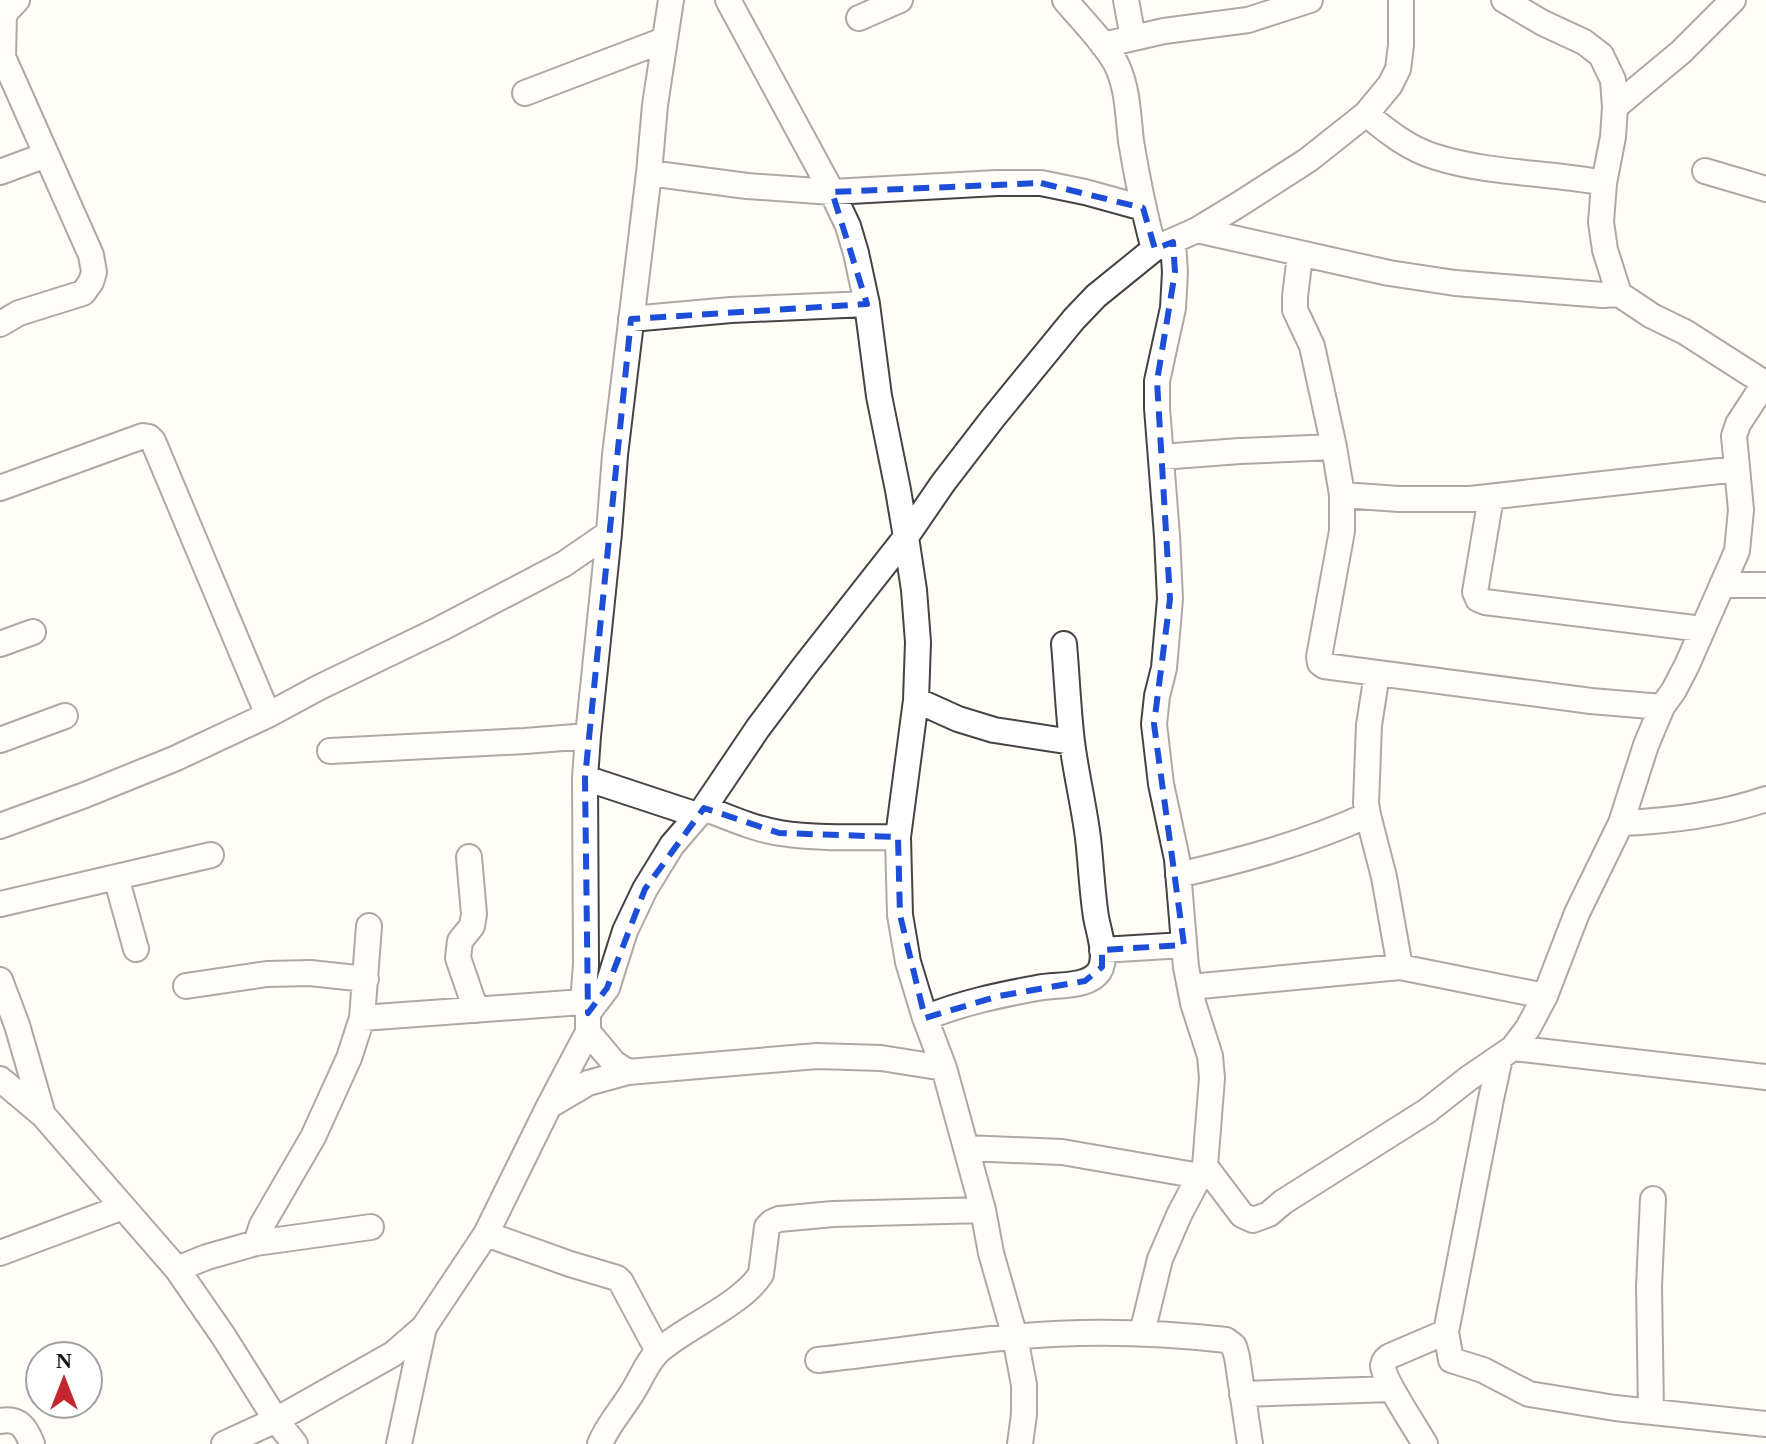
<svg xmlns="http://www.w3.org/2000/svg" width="1766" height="1444" font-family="'Times New Roman',serif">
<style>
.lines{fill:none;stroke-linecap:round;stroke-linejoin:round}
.minor-casing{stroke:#444;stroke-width:28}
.minor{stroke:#fff;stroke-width:24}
.marked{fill:none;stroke:#1d4ed8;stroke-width:6;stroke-dasharray:16 10;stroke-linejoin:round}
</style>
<rect width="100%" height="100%" fill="#fffdf5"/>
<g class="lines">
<!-- minor casing -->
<g class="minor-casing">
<path id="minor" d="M 728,0 L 832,192 L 848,226 L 856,253 L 867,304 L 879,396 L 898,490 L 906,537 L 914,590 L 918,642 L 916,700 L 898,837 L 900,915 L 908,962 L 925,1018 L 944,1068 L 983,1210 L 991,1253 L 1015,1337 L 1024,1385 L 1024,1414 L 1020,1444
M 1065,0 C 1080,18 1110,48 1118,68 C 1128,91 1128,116 1131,141 C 1137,177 1144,213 1154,249
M 1126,0 L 1133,38
M 1504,0 L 1543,23 L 1584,42 L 1601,55 L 1613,80 L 1615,107 L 1613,137 L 1604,183 L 1601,222 L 1605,250 L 1619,294 L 1652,316 L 1685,332 L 1766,384
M 859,18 L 900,0
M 1103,45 L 1164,31 L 1248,20 L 1310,0
M 525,93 L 664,40
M 1615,107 L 1681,52 L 1733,0
M 1366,114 C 1388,132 1409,149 1436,157 C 1490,174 1548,172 1604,183
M 1705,171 L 1766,189
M 0,172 L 46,155
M 649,173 L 747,186 L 832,192 L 997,183 L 1041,183 L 1085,192 L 1143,208
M 1197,230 L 1389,273 L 1455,283 L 1603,295 L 1619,294
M 1300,255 L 1295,297 L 1295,310 L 1312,346 L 1334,447 L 1342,495 L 1342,531 L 1319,657 L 1320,663 L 1324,666 L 1591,701 L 1662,707
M 631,319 L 731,310 L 867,304
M 0,324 L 19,313 L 83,293 L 91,282 L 94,272 L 91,255 L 3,57 L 4,14 L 17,0
M 1161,457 L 1240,451 L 1334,447
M 0,488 L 143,436 L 149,437 L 153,441 L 268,715
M 1342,495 L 1399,499 L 1470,499 L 1737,469
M 1491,497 L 1475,592 L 1478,599 L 1485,602 L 1702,629
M 1722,585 L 1766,585
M 0,644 L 33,632
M 1377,674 L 1369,725 L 1366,803 L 1368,815 L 1384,877 L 1400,967
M 916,700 L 958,719 L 994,730 L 1072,742
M 0,740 L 65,716
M 330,751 L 525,741 L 588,736
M 585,778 L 697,815
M 704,808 C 728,817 754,829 780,833 C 818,839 859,837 898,837
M 1621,823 C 1671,821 1719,815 1766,799
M 0,826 L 85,795 L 174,759 L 268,715 L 318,688 L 440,629 L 564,564 L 609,533
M 469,857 L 474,914 L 472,926 L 460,941 L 458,958 L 476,1010
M 1178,875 C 1243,860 1306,843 1368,815
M 116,877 L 136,949
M 0,904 L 211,855
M 1102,950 L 1184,945
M 0,980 L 17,1025 L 43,1115
M 186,986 L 267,974 L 310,973 L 366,979
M 1190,987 L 1400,967 L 1545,996
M 588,1013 L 607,988 L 625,931 L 645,889 L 672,845 L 704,808 L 758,728 L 803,668 L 906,537 L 943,483 L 993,418 L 1074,319 L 1096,296 L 1154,249 L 1197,230 L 1238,205 L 1308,160 L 1366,114 L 1390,85 L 1398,69 L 1401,45 L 1401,0
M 362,1018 L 583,1002
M 925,1018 C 961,1003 999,995 1037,988 C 1055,984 1082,988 1096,975 C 1110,962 1099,934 1096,917 C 1092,891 1091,864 1088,838 C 1084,806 1076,774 1072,742 C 1068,709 1067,677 1064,644
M 588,1032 L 614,1063 L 628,1072
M 1513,1048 L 1766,1077
M 1500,1058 L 1491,1099 L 1446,1332 L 1451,1360 L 1483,1370 L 1529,1394 L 1615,1408 L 1766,1424
M 0,1079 L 43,1115 L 177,1269 L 224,1337 L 276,1420 L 295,1444
M 549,1106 L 588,1032 L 588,1013 L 583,1002 L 586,965 L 585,778 L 588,736 L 609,533 L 615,455 L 649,173 L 655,105 L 671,0
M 967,1148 L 1062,1152 L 1200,1176
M 1205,1166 L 1242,1215 L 1253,1220 L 1269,1214 L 1283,1202 L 1427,1111 L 1469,1078 L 1513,1048 L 1528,1028 L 1545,996 L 1577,913 L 1621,823 L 1646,745 L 1662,707 L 1674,690 L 1687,665 L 1737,551 L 1741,510 L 1734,436 L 1738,424 L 1766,381
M 486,1234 L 570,1264 L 617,1278 L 621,1282 L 658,1351
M 256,1243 L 262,1225 L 313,1137 L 349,1058 L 362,1018 L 369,926
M 0,1253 L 123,1207
M 177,1269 L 207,1257 L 256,1243 L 371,1227
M 1142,1333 L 1160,1259 L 1180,1213 L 1205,1166 L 1212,1078 L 1210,1056 L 1193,1003 L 1186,967 L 1177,859 L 1161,784 L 1154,724 L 1157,696 L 1164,668 L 1170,599 L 1167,536 L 1157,408 L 1157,381 L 1173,308 L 1175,272 L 1173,242
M 818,1360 C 883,1353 947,1343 1012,1337 C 1084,1330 1155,1332 1226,1340 L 1234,1346 L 1237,1357 L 1250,1444
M 1242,1394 L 1392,1389
M 1651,1411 L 1649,1286 L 1653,1199
M 0,1421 C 19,1417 26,1428 32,1444
M 224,1444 L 276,1420 L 393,1354 L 424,1327 L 486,1234 L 549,1106 L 588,1083 L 628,1072 L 817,1056 L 881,1058 L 944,1068
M 399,1444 L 424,1327
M 600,1444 C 607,1426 620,1412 630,1396 C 640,1382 647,1360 661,1349 C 688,1326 742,1304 761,1274 L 767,1227 L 772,1222 L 779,1219 L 833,1214 L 983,1210
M 1425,1444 C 1417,1430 1382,1378 1383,1365 C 1384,1360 1386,1359 1390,1356 L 1446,1332"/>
</g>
<!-- minor -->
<use href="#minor" class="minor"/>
</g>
<!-- marked area -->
<path d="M0 0H1766V1444H0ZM 1041,183 L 1143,208 L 1155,249 L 1173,242 L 1175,272 L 1157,381 L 1170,599 L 1154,724 L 1184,945 L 1102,950 L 1102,967 L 1085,981 L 999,996 L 925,1018 L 900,915 L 898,837 L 779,833 L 704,808 L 645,889 L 607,988 L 588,1013 L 585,778 L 631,319 L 867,304 L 832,192 Z" fill="#fffdf5" fill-opacity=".55" fill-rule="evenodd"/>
<path class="marked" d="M 1041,183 L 1143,208 L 1155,249 L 1173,242 L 1175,272 L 1157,381 L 1170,599 L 1154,724 L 1184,945 L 1102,950 L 1102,967 L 1085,981 L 999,996 L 925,1018 L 900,915 L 898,837 L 779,833 L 704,808 L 645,889 L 607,988 L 588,1013 L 585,778 L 631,319 L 867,304 L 832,192 Z"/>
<!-- north arrow -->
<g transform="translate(64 1380)"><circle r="38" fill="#ffffff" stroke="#a0a0a0" stroke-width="2"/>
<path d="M0-6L14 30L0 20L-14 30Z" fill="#c4262e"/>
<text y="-12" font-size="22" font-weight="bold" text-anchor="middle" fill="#111111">N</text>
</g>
</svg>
